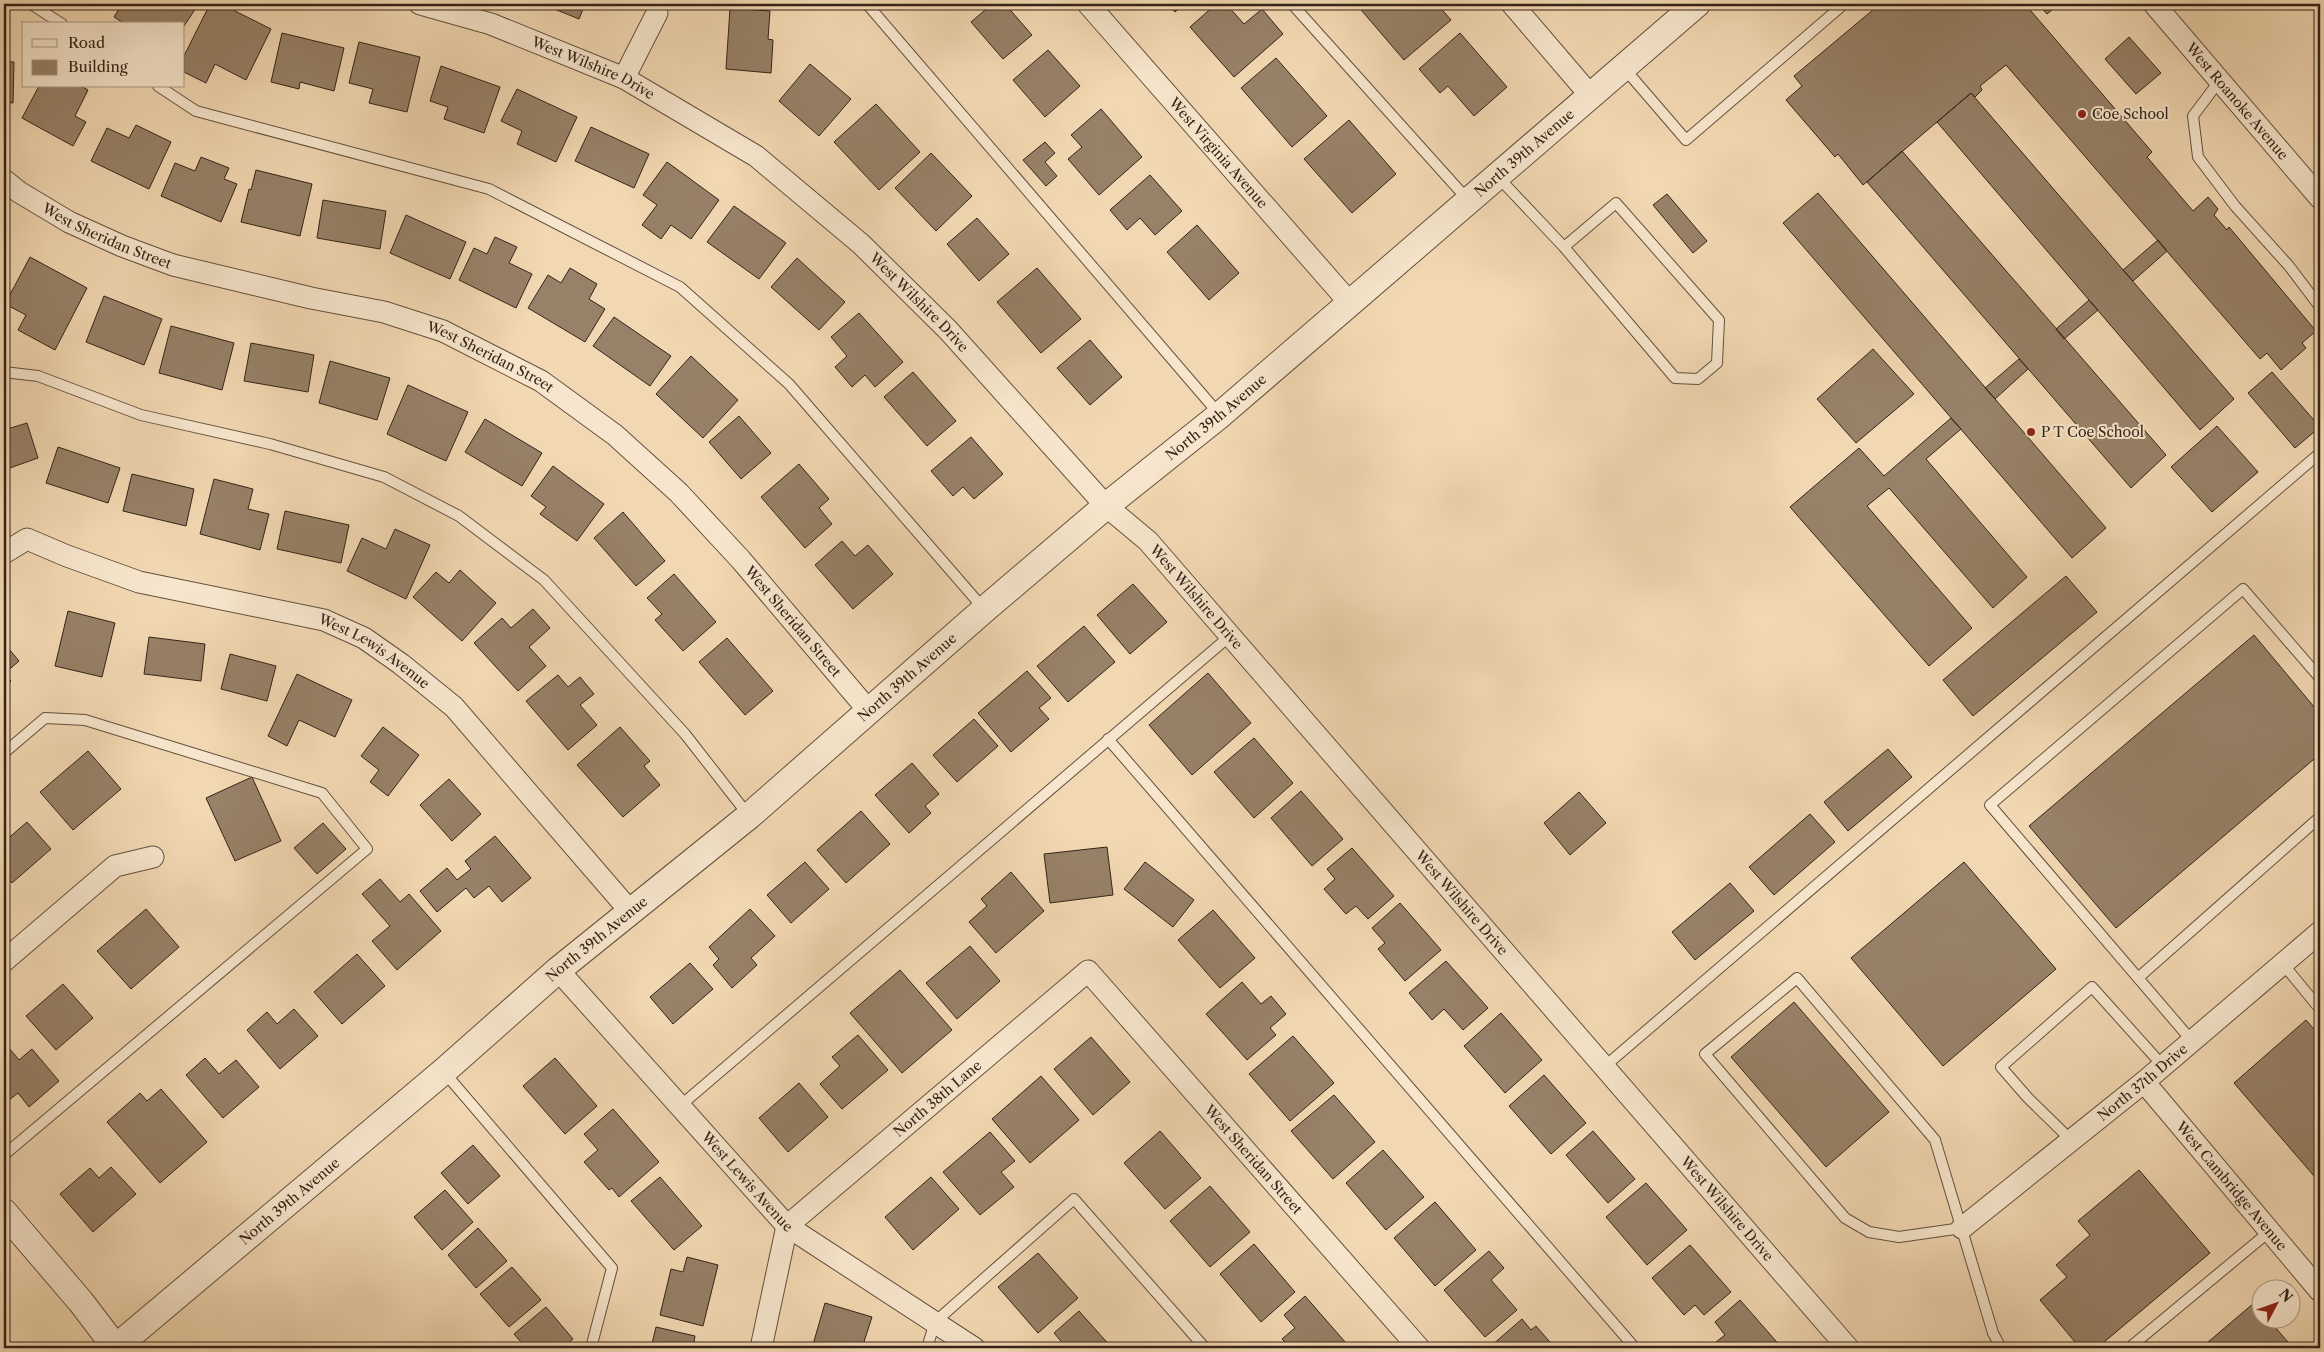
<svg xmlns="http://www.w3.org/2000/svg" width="2324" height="1352" font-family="'Libre Caslon Text',serif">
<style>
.building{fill:#978168;stroke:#342318}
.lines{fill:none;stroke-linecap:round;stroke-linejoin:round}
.service-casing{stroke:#64503e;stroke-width:12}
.minor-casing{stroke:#64503e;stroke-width:23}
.tertiary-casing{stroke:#64503e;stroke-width:28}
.service{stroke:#f7e6cd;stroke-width:10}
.minor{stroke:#f7e6cd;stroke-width:21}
.tertiary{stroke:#f7e6cd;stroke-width:26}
.poi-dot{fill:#8f2418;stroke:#f7e6cd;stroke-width:2}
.labels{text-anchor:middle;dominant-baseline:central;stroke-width:4;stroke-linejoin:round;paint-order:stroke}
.street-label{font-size:14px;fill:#342318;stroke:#f7e6cd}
.poi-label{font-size:14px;fill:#342318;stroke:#f7e6cd;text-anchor:start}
</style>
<rect width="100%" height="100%" fill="#f2d8b2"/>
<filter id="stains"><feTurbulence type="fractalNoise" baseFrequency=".004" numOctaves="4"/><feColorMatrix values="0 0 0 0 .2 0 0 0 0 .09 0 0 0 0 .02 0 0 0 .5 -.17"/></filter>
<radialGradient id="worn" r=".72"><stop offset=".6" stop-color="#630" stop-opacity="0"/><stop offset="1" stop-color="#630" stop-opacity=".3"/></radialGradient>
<!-- building -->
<path class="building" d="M 122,4 L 196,4 L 198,5 L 184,26 L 184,24 L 125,24 L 114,17 Z
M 210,4 L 238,4 L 235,11 L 271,29 L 246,80 L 215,64 L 206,83 L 184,72 L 184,56 Z
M 542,4 L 585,4 L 579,19 Z
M 992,4 L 1005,4 L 1032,35 L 1003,59 L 971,22 Z
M 1167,4 L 1184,4 L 1175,12 Z
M 1216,4 L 1226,4 L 1244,24 L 1262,9 L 1283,34 L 1234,77 L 1190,27 Z
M 1356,4 L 1437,4 L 1451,20 L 1404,60 Z
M 1587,4 L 1598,4 L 1592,9 Z
M 1880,4 L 2025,4 L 2152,152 L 2147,157 L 2193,211 L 2208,197 L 2218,209 L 2214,215 L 2227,230 L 2229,227 L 2316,331 L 2302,343 L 2306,348 L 2281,370 L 2267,353 L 2260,359 L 2006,65 L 1980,86 L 1982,90 L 1975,97 L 1971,93 L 1863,185 L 1838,154 L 1835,157 L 1786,100 L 1802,86 L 1794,76 Z
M 2038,4 L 2059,4 L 2047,14 Z
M 730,8 L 770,11 L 768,39 L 773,40 L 771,73 L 726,69 Z
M 282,33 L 344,48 L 334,91 L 300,82 L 299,89 L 271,82 Z
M 1460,33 L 1507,87 L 1474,116 L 1448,86 L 1440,93 L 1419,69 Z
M 2129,37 L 2161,73 L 2136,94 L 2105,59 Z
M 359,42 L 420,57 L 407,112 L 369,103 L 373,89 L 349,83 Z
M 1048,50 L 1080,86 L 1045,117 L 1013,80 Z
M 1276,58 L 1327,116 L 1292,147 L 1241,88 Z
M 4,62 L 14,62 L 13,103 L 4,102 Z
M 810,64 L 851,99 L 819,136 L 779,101 Z
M 441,66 L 500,87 L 484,133 L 444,119 L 448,107 L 430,101 Z
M 39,86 L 81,86 L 88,90 L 75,116 L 86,122 L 73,146 L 22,118 Z
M 517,89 L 577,117 L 556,162 L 517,144 L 522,131 L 501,121 Z
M 1971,93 L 2234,399 L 2200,430 L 1937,122 Z
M 876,104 L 920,152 L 879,190 L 834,142 Z
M 1101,109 L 1142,157 L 1099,195 L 1068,159 L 1082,147 L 1071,135 Z
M 1349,120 L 1396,174 L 1352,213 L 1304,159 Z
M 136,125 L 171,142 L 149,189 L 91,161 L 107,128 L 129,138 Z
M 591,127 L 649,154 L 634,188 L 575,161 Z
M 1045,142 L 1055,153 L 1045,162 L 1057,176 L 1046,186 L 1023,160 Z
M 1902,151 L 2166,455 L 2131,488 L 1867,182 Z
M 931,153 L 972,196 L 936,231 L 895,188 Z
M 201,157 L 229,168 L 224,179 L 237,184 L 221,222 L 161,196 L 175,163 L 195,171 Z
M 667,162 L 719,200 L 691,239 L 671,225 L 661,239 L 642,225 L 657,205 L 643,195 Z
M 256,170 L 312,184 L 300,236 L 241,222 L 249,189 L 251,190 Z
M 1150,175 L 1182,211 L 1155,235 L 1140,218 L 1127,230 L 1110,210 Z
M 1818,193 L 2106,528 L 2072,558 L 1783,223 Z
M 1667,194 L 1707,241 L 1693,253 L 1653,205 Z
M 323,200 L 386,211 L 380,249 L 317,238 Z
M 734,206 L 786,243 L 759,279 L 707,242 Z
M 406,215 L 466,242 L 450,279 L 390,253 Z
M 977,218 L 1009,254 L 979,281 L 947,244 Z
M 1197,225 L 1239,273 L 1209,300 L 1167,252 Z
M 495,237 L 517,247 L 509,263 L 532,274 L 516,308 L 459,280 L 474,248 L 487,254 Z
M 2158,240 L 2167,251 L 2133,281 L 2123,270 Z
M 30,257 L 87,288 L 55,350 L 18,330 L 26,315 L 5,304 Z
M 797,258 L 845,302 L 819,330 L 771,287 Z
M 570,268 L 597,284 L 589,299 L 605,309 L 585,342 L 528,308 L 548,275 L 561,283 Z
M 1037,268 L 1081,319 L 1041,353 L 997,302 Z
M 104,296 L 162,319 L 144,365 L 86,342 Z
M 2089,300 L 2098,310 L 2064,339 L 2056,329 Z
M 859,313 L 903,362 L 875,387 L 865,375 L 852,387 L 835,367 L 847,356 L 831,337 Z
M 614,317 L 671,356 L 650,386 L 593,346 Z
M 171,326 L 234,343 L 222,390 L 159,373 Z
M 1090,340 L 1122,377 L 1090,405 L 1057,368 Z
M 251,343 L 314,355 L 308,392 L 244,381 Z
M 1873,349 L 1914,394 L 1856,443 L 1817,399 Z
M 691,356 L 738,400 L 703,438 L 656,394 Z
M 2019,359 L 2028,369 L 1995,399 L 1985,388 Z
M 330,361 L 390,378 L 377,420 L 319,403 Z
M 913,372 L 956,421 L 927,446 L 884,397 Z
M 2272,372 L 2320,427 L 2295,448 L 2248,393 Z
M 408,385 L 468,412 L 446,461 L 387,434 Z
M 739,416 L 771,453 L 741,479 L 709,442 Z
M 1951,418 L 1961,429 L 1926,459 L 2027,577 L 1993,608 L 1889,488 L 1867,506 L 1972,628 L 1929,666 L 1790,507 L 1859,448 L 1884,476 Z
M 485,419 L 542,453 L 522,486 L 465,452 Z
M 27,423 L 38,458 L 4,470 L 4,430 Z
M 2217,426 L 2258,472 L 2212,512 L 2171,467 Z
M 971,437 L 1003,474 L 974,499 L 963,487 L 953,496 L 931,471 Z
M 58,447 L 120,468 L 108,503 L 46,483 Z
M 799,464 L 829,499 L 819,508 L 832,524 L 805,548 L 761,497 Z
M 553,466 L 604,504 L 577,541 L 540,514 L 546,507 L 531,496 Z
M 132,474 L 194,489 L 186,526 L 123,511 Z
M 214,479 L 253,489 L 248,509 L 269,514 L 260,550 L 200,534 Z
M 285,511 L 349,525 L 341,563 L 277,549 Z
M 623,512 L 665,561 L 636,586 L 594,538 Z
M 395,529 L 430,545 L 406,599 L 347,571 L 362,538 L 386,549 Z
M 842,541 L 855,556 L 868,545 L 893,574 L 853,609 L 815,565 Z
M 460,570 L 496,603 L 462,641 L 413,597 L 436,572 L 449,583 Z
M 674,574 L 716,622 L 683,651 L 655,620 L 662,614 L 647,598 Z
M 2066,576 L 2097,612 L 1973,716 L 1943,680 Z
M 1133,584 L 1167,622 L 1130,654 L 1097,615 Z
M 533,609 L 550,628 L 529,647 L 546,666 L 518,691 L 474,643 L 502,618 L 511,628 Z
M 68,611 L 115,623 L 102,677 L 55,666 Z
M 1084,626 L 1115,662 L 1068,702 L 1037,666 Z
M 2254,635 L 2320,714 L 2320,754 L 2116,928 L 2029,826 Z
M 149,637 L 205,644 L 201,681 L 144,674 Z
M 727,638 L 773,691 L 745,715 L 699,662 Z
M 4,643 L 19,661 L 4,674 L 11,681 L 4,687 Z
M 230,654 L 276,666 L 267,701 L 221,689 Z
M 1027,671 L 1051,698 L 1039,708 L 1049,719 L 1011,752 L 978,713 Z
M 1208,673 L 1251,723 L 1192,775 L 1149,725 Z
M 297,674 L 352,700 L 335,737 L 299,720 L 287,746 L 268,736 Z
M 558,675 L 568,687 L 580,677 L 594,694 L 580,705 L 597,725 L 568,750 L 526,701 Z
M 974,719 L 998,746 L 957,782 L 933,755 Z
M 383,727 L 419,755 L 388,796 L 370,782 L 379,770 L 361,756 Z
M 620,727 L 650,761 L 644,766 L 660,785 L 623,817 L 577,765 Z
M 1254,738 L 1293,783 L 1254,818 L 1214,772 Z
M 1888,749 L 1912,777 L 1848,831 L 1824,802 Z
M 88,751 L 121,789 L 73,830 L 40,792 Z
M 912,763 L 939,794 L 925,806 L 931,813 L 909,833 L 875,795 Z
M 252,777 L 281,841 L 235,861 L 206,798 Z
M 449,779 L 481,814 L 452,841 L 420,805 Z
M 1301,791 L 1343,839 L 1312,866 L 1271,818 Z
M 1579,792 L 1606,823 L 1570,855 L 1544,823 Z
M 861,811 L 890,844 L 846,883 L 817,850 Z
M 1810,814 L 1835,842 L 1774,895 L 1749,867 Z
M 27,822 L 51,849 L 12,883 L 4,873 L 4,842 Z
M 323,823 L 346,849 L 317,874 L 294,848 Z
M 495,836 L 531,878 L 502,902 L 489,886 L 474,898 L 466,888 L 437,912 L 420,891 L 447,868 L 457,880 L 471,869 L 465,861 Z
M 1107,847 L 1113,895 L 1050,903 L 1044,854 Z
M 1352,848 L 1394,896 L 1368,919 L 1356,906 L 1346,914 L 1324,889 L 1335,879 L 1327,869 Z
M 805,862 L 829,889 L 791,923 L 767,895 Z
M 1145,862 L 1194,900 L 1173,927 L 1124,889 Z
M 1964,862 L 2056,969 L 1943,1066 L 1851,958 Z
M 1011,872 L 1044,911 L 996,953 L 969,922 L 987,906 L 981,899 Z
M 380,879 L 400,902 L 409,894 L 441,931 L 397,970 L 372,941 L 390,926 L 362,894 Z
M 1730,883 L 1754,911 L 1695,960 L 1672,932 Z
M 1400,903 L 1441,950 L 1405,981 L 1378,949 L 1385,943 L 1372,928 Z
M 146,909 L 179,947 L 131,989 L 97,951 Z
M 750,909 L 775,936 L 751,958 L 757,965 L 732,988 L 713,965 L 719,959 L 709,947 Z
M 1213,910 L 1255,958 L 1220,988 L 1178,940 Z
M 970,946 L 1000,981 L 957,1019 L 926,983 Z
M 357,954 L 385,986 L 342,1024 L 314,992 Z
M 1446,961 L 1488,1008 L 1463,1030 L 1444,1009 L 1432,1020 L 1409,993 Z
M 690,963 L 713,989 L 673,1024 L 650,997 Z
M 900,970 L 952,1030 L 902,1073 L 850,1013 Z
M 1242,982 L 1261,1004 L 1271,996 L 1286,1014 L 1270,1028 L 1276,1035 L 1247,1060 L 1206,1014 Z
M 63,984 L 93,1018 L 56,1050 L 26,1016 Z
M 1794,1002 L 1889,1112 L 1826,1167 L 1731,1057 Z
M 294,1009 L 318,1036 L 280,1069 L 247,1030 L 267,1012 L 277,1024 Z
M 1501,1013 L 1542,1060 L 1505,1093 L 1464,1046 Z
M 2306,1020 L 2320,1036 L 2320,1183 L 2234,1083 Z
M 858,1035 L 888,1070 L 842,1109 L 820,1084 L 840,1066 L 832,1057 Z
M 1293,1036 L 1334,1083 L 1290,1121 L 1249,1074 Z
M 1091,1037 L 1130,1082 L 1093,1115 L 1054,1069 Z
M 4,1042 L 19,1060 L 32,1049 L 59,1081 L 29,1107 L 18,1093 L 4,1104 Z
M 205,1058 L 219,1074 L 236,1060 L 259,1087 L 223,1118 L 186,1075 Z
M 555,1058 L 597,1106 L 565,1134 L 523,1086 Z
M 1544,1075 L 1586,1123 L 1551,1154 L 1509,1106 Z
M 1041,1076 L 1079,1120 L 1030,1163 L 992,1119 Z
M 799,1083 L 828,1117 L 788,1152 L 759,1118 Z
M 161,1089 L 207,1142 L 160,1183 L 107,1122 L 140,1093 L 147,1101 Z
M 1334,1095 L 1375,1142 L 1333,1179 L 1291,1131 Z
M 613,1109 L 659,1162 L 619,1197 L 612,1188 L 609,1190 L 584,1162 L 598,1150 L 584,1134 Z
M 1160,1131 L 1201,1178 L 1165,1209 L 1124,1163 Z
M 1593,1131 L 1635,1179 L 1608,1203 L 1566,1155 Z
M 990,1132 L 1015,1161 L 1001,1172 L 1014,1187 L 980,1215 L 943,1172 Z
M 473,1145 L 500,1176 L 468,1204 L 441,1173 Z
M 1383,1150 L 1424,1197 L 1386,1230 L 1346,1183 Z
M 111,1167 L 136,1194 L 93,1232 L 60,1194 L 90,1168 L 99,1178 Z
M 2139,1170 L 2210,1253 L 2097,1348 L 2080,1348 L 2040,1300 L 2067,1277 L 2056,1265 L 2090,1235 L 2078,1221 Z
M 660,1177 L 702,1226 L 674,1250 L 631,1201 Z
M 931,1177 L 959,1209 L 913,1250 L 885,1217 Z
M 1646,1183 L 1687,1230 L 1647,1265 L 1606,1217 Z
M 1210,1186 L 1250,1232 L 1210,1267 L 1170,1221 Z
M 445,1190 L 473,1222 L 442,1250 L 414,1217 Z
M 1435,1202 L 1476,1250 L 1435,1286 L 1394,1238 Z
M 478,1228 L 507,1261 L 476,1288 L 448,1255 Z
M 1254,1244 L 1295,1292 L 1261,1322 L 1220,1274 Z
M 1690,1245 L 1731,1292 L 1704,1315 L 1695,1305 L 1684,1315 L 1652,1278 Z
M 1489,1251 L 1504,1268 L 1491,1280 L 1517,1310 L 1485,1337 L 1444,1290 Z
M 1038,1253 L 1078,1298 L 1038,1333 L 998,1287 Z
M 687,1257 L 718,1265 L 703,1326 L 660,1315 L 671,1269 L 683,1272 Z
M 512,1267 L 541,1300 L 509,1327 L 480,1294 Z
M 1305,1296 L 1346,1343 L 1340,1348 L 1291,1348 L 1282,1339 L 1295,1328 L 1284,1315 Z
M 1740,1300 L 1782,1348 L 1721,1348 L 1716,1342 L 1725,1335 L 1715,1322 Z
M 825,1303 L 872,1317 L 862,1348 L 812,1348 Z
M 2254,1303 L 2262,1311 L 2262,1320 L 2269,1320 L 2293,1348 L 2201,1348 Z
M 546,1307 L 573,1339 L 562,1348 L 526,1348 L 514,1334 Z
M 1079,1311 L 1112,1348 L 1067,1348 L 1054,1333 Z
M 1522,1319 L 1531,1330 L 1536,1326 L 1555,1348 L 1495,1348 L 1492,1345 Z
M 656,1327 L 695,1336 L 693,1348 L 651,1348 Z"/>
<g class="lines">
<!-- service casing -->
<g class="service-casing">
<path id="service" d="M 31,4 L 62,24
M 867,4 L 1219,414
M 1292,4 L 1468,200
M 1624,68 L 1686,140 L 1844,4
M 2220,80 L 2193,116 L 2198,157 L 2235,206 L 2289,266 L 2320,307
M 158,86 L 196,111 L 489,189 L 680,287 L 789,384 L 984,609
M 1497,176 L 1564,247 L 1675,378 L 1698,379 L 1717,363 L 1719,320 L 1616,203 L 1564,247
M 4,372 L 38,376 L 141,415 L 270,444 L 384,477 L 459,516 L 544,580 L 685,734 L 749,816
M 1108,739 L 1635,1348
M 4,753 L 45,718 L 85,720 L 322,793 L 367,849 L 4,1155
M 2283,964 L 2320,1009
M 2138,978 L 2320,817
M 2192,1041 L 1990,805 L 2243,589 L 2320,678
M 1604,1067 L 2320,453
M 444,1072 L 612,1268 L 591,1348
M 680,1106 L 1231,635
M 2071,1140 L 2028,1098 L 2001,1067 L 2092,987 L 2163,1066
M 1962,1228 L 1899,1237 L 1869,1232 L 1845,1218 L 1705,1054 L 1797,978 L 1935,1140 L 1993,1333 L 2001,1348
M 927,1348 L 935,1322 L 1074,1199 L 1205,1348
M 2129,1348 L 2270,1231"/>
</g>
<!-- minor casing -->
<g class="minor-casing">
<g id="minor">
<path id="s1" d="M 420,4 L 491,24 L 624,78 L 756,156 L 861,244 L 948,330 L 1106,506 L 1148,541 L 1848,1348"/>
<path id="s2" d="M 1088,4 L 1349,302"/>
<path d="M 1512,4 L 1590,95"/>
<path id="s3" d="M 2154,4 L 2320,198"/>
<path d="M 624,78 L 657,13"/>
<path id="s4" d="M 4,180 L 19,192 L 69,222 L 122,246 L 173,265 L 311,298 L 384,312 L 443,331 L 541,381 L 615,435 L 679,493 L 741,560 L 869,711"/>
<path id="s5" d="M 4,553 L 27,539 L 67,556 L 139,582 L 324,620 L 364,638 L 401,664 L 454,707 L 630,911"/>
<path d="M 4,961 L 115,866 L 153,857"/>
<path id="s6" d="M 558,970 L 787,1226 L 974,1348"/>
<path id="s7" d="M 2144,1082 L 2320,1291"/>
<path id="s8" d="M 1962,1228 L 2144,1082 L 2320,932"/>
<path id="s9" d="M 761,1348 L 787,1226 L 1088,971 L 1419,1348"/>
</g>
</g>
<!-- tertiary casing -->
<g class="tertiary-casing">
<g id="tertiary">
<path d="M 4,1212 L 81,1302 L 116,1348"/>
<path id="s10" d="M 115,1348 L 444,1071 L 558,970 L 749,816 L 985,609 L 1106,506 L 1220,415 L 1697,4"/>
</g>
</g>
<!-- service -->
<use href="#service" class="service"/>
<!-- minor -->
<use href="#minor" class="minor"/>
<!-- tertiary -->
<use href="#tertiary" class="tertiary"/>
</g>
<!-- markers -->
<g class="poi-dot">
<circle cx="2082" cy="114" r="5"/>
<circle cx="2031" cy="432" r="5"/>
</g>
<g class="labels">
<!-- street labels -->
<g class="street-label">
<text stroke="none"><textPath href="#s1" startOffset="185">West Wilshire Drive</textPath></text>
<text stroke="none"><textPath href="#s3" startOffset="128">West Roanoke Avenue</textPath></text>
<text stroke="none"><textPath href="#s10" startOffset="1848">North 39th Avenue</textPath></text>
<text stroke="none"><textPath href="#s2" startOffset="198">West Virginia Avenue</textPath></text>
<text stroke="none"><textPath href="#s4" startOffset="118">West Sheridan Street</textPath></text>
<text stroke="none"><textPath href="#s1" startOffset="590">West Wilshire Drive</textPath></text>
<text stroke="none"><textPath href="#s4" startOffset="522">West Sheridan Street</textPath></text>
<text stroke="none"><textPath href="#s10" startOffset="1442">North 39th Avenue</textPath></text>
<text stroke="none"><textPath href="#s1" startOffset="995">West Wilshire Drive</textPath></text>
<text stroke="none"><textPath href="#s4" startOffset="928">West Sheridan Street</textPath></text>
<text stroke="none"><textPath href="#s5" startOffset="395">West Lewis Avenue</textPath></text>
<text stroke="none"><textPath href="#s10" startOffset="1038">North 39th Avenue</textPath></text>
<text stroke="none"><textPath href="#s1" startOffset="1400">West Wilshire Drive</textPath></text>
<text stroke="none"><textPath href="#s10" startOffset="632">North 39th Avenue</textPath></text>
<text stroke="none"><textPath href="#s8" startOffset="232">North 37th Drive</textPath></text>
<text stroke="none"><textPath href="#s9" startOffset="322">North 38th Lane</textPath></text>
<text stroke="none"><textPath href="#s9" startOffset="770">West Sheridan Street</textPath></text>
<text stroke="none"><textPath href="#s6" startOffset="284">West Lewis Avenue</textPath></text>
<text stroke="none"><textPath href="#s7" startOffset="136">West Cambridge Avenue</textPath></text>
<text stroke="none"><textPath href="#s10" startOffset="228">North 39th Avenue</textPath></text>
<text stroke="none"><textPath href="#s1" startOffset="1805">West Wilshire Drive</textPath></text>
</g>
<!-- poi labels -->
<g class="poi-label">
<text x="2092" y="114">Coe School</text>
<text x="2041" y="432">P T Coe School</text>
</g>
</g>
<!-- margin -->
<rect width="2324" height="1352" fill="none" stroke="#f2d8b2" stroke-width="20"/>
<rect x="5" y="5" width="2314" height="1342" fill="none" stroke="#342318" stroke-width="2.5"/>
<rect x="10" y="10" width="2304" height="1332" fill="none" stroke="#342318"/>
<!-- legend -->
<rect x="22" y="22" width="162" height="65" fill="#f7e6cd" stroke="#a99885"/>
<rect x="32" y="39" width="25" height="8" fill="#f7e6cd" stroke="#a99885"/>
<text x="68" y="48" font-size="15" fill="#342318">Road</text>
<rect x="32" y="60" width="25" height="15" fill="#978168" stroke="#a99885"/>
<text x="68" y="72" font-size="15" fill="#342318">Building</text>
<!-- north arrow -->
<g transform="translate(2276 1304) rotate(49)"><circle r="24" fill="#f7e6cd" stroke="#a99885"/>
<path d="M0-4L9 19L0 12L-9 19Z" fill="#8f2418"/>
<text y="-8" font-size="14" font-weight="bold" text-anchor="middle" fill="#342318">N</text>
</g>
<rect width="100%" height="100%" filter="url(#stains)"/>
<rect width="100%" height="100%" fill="url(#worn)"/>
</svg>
